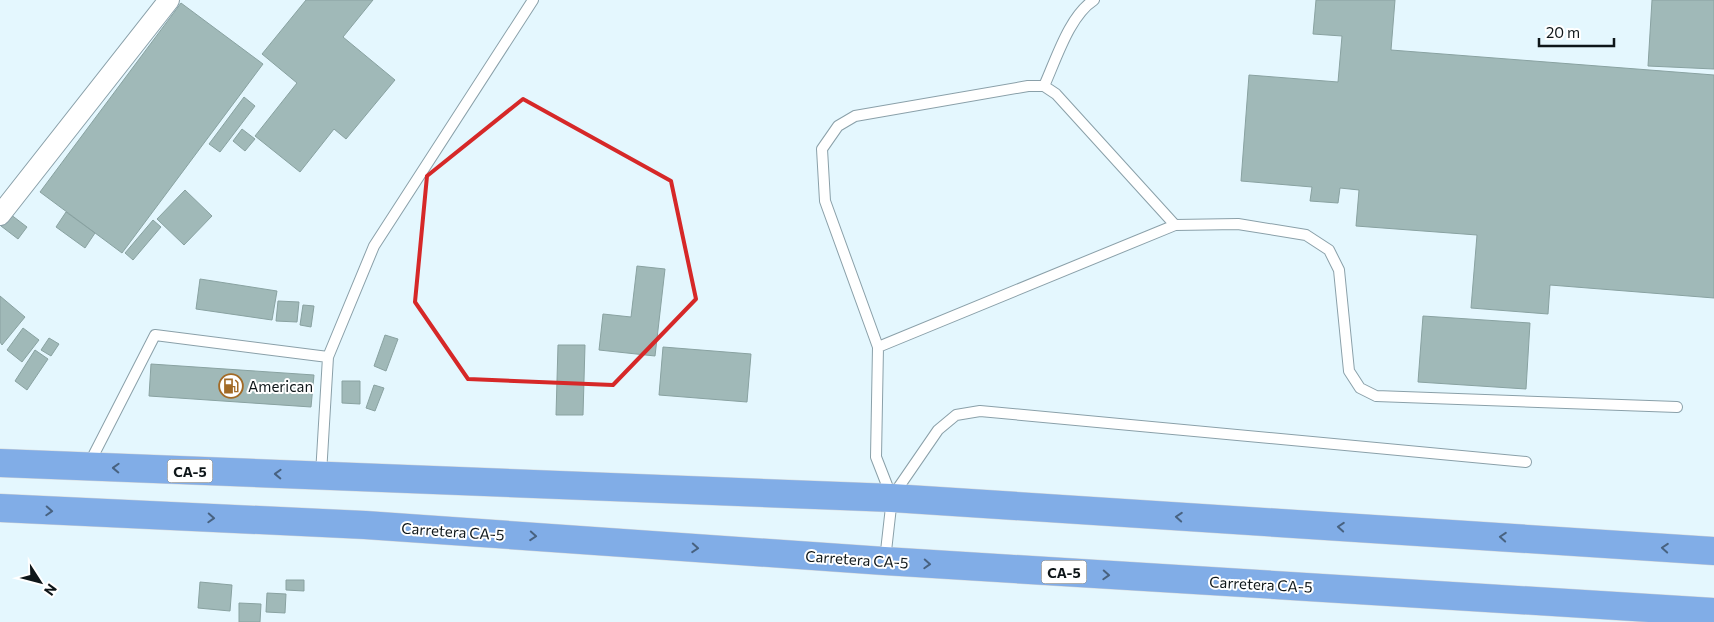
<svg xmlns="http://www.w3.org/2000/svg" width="1714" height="622" font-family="Commissioner,sans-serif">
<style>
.building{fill:#a0b9b8;stroke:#89a2a1}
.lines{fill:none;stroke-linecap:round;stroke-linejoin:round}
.lane-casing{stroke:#8aa0a9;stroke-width:12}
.street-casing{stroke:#8aa0a9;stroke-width:22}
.highway-casing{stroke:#d4d5d6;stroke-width:29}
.lane{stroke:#fff;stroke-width:10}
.street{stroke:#fff;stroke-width:20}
.highway{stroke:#81ade7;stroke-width:28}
.oneway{stroke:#486280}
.marked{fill:none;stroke:#d62828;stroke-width:4;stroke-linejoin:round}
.labels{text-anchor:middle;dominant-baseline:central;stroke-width:4;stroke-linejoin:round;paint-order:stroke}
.shield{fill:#fff;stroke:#565c5e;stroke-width:1}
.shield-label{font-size:14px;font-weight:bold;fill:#0e1619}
.poi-label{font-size:15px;fill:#0e1619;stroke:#fff;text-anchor:start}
.street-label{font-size:15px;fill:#0e1619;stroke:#fff}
</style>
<rect width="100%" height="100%" fill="#e4f7fe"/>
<!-- building -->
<path class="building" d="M 306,0 L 373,0 L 343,37 L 395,80 L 346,139 L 334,129 L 300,172 L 255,136 L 297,83 L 262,54 Z
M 1316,0 L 1395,0 L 1391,50 L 1714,75 L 1714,298 L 1550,285 L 1548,314 L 1471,308 L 1477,235 L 1356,226 L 1359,190 L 1340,188 L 1338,203 L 1310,201 L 1312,187 L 1241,181 L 1249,75 L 1338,82 L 1342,36 L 1313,34 Z
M 1652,0 L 1714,0 L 1714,69 L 1648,66 Z
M 181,3 L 263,64 L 122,253 L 40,192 Z
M 244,97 L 255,106 L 220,152 L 209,144 Z
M 242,129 L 255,139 L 245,151 L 233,141 Z
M 185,190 L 212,216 L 184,245 L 157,219 Z
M 66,212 L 95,233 L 85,248 L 56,227 Z
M 10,214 L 27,227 L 18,239 L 1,226 Z
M 153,220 L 161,227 L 133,260 L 125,253 Z
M 637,266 L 665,269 L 655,356 L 599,350 L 603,314 L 631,317 Z
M 200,279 L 277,291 L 272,320 L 196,309 Z
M 0,296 L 25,317 L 2,345 L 0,342 Z
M 278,301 L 299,302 L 297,322 L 276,321 Z
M 303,305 L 314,306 L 311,327 L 300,325 Z
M 1423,316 L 1530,323 L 1526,389 L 1418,382 Z
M 23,328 L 39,340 L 22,362 L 7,350 Z
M 385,335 L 398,339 L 386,371 L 374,366 Z
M 49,338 L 59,344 L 51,356 L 41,350 Z
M 558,345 L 585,345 L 583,415 L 556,415 Z
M 663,347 L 751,354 L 747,402 L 659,395 Z
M 35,350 L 48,359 L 27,390 L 15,381 Z
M 151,364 L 314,375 L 311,407 L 149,396 Z
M 342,381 L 360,381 L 360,404 L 342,403 Z
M 374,385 L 384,388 L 375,411 L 366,408 Z
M 286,580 L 304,580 L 304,591 L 286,590 Z
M 200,582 L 232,585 L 230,611 L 198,608 Z
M 267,593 L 286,594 L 285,613 L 266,612 Z
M 239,603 L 261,604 L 260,622 L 239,622 Z"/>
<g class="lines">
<!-- lane casing -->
<g class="lane-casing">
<path id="lane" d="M 1044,86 C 1056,60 1069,16 1094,0
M 878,347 L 1175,225 L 1238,224 L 1306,235 L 1329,250 L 1339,270 L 1349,371 L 1360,388 L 1376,396 L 1677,407
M 89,464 L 155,335 L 328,357
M 321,474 L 328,357 L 374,246 L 533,0
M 894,494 L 938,430 L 956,415 L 980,411 L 1526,462
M 885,560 L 892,498 L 876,457 L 878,347 L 825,201 L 822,149 L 838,126 L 855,116 L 1028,86 L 1044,86 L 1056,94 L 1175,225"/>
</g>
<!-- street casing -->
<g class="street-casing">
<path id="street" d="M 0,215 L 169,0"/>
</g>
<!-- highway casing -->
<g class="highway-casing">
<path id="highway" d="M 0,463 L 892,498 L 1714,551
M 0,508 L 365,525 L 884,561 L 1714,612"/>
</g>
<!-- lane -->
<use href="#lane" class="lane"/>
<!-- street -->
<use href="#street" class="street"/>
<!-- highway -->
<use href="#highway" class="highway"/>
</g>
<!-- one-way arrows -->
<defs><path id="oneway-chevron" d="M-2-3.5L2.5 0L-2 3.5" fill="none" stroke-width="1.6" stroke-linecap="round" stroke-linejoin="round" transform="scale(1.25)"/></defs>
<g class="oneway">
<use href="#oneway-chevron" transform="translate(116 468) rotate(-178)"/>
<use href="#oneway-chevron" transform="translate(278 474) rotate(-178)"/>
<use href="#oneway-chevron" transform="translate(49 511) rotate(3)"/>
<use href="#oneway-chevron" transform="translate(1179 517) rotate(-176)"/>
<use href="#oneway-chevron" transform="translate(211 518) rotate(3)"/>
<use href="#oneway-chevron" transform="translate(1341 527) rotate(-176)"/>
<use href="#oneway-chevron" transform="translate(533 536) rotate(4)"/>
<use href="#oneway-chevron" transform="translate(1503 537) rotate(-176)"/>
<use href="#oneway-chevron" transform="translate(695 548) rotate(4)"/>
<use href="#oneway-chevron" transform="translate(1665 548) rotate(-176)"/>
<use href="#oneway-chevron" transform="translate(927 564) rotate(3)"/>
<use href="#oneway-chevron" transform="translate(1106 575) rotate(3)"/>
</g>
<!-- marked area -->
<path class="marked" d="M 523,99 L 671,181 L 696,299 L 613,385 L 468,379 L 415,302 L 427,176 Z"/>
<!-- icons -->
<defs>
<g id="fuel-ring" transform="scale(1.25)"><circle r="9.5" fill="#fff" stroke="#a26a26" stroke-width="1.5"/><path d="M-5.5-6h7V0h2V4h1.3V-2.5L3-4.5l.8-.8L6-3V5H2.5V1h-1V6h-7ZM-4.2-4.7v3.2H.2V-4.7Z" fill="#a26a26"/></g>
</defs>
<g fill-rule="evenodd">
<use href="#fuel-ring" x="231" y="386"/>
</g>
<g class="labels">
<!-- shield labels -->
<g class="shield">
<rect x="167.5" y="459.5" width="45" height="23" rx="4"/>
<rect x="1041.5" y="560.5" width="45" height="23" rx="4"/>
</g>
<g class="shield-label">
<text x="190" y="471">CA-5</text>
<text x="1064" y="572">CA-5</text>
</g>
<!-- poi labels -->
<g class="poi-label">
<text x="248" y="386">American</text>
</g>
<!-- street labels -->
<g class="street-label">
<text transform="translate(453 531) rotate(4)">Carretera CA-5</text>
<text transform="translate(857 559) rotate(4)">Carretera CA-5</text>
<text transform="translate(1261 584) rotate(3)">Carretera CA-5</text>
</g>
</g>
<!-- north arrow -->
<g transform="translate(40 582) rotate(126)" stroke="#ffffff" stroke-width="4" paint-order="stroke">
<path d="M0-4L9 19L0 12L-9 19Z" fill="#0e1619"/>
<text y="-8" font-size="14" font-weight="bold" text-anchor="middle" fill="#0e1619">N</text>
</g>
<!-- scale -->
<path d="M1539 38v8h75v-8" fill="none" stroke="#0e1619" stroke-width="2.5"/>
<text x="1546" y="38" font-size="15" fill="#0e1619" stroke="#ffffff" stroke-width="4" paint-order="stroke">20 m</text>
</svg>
